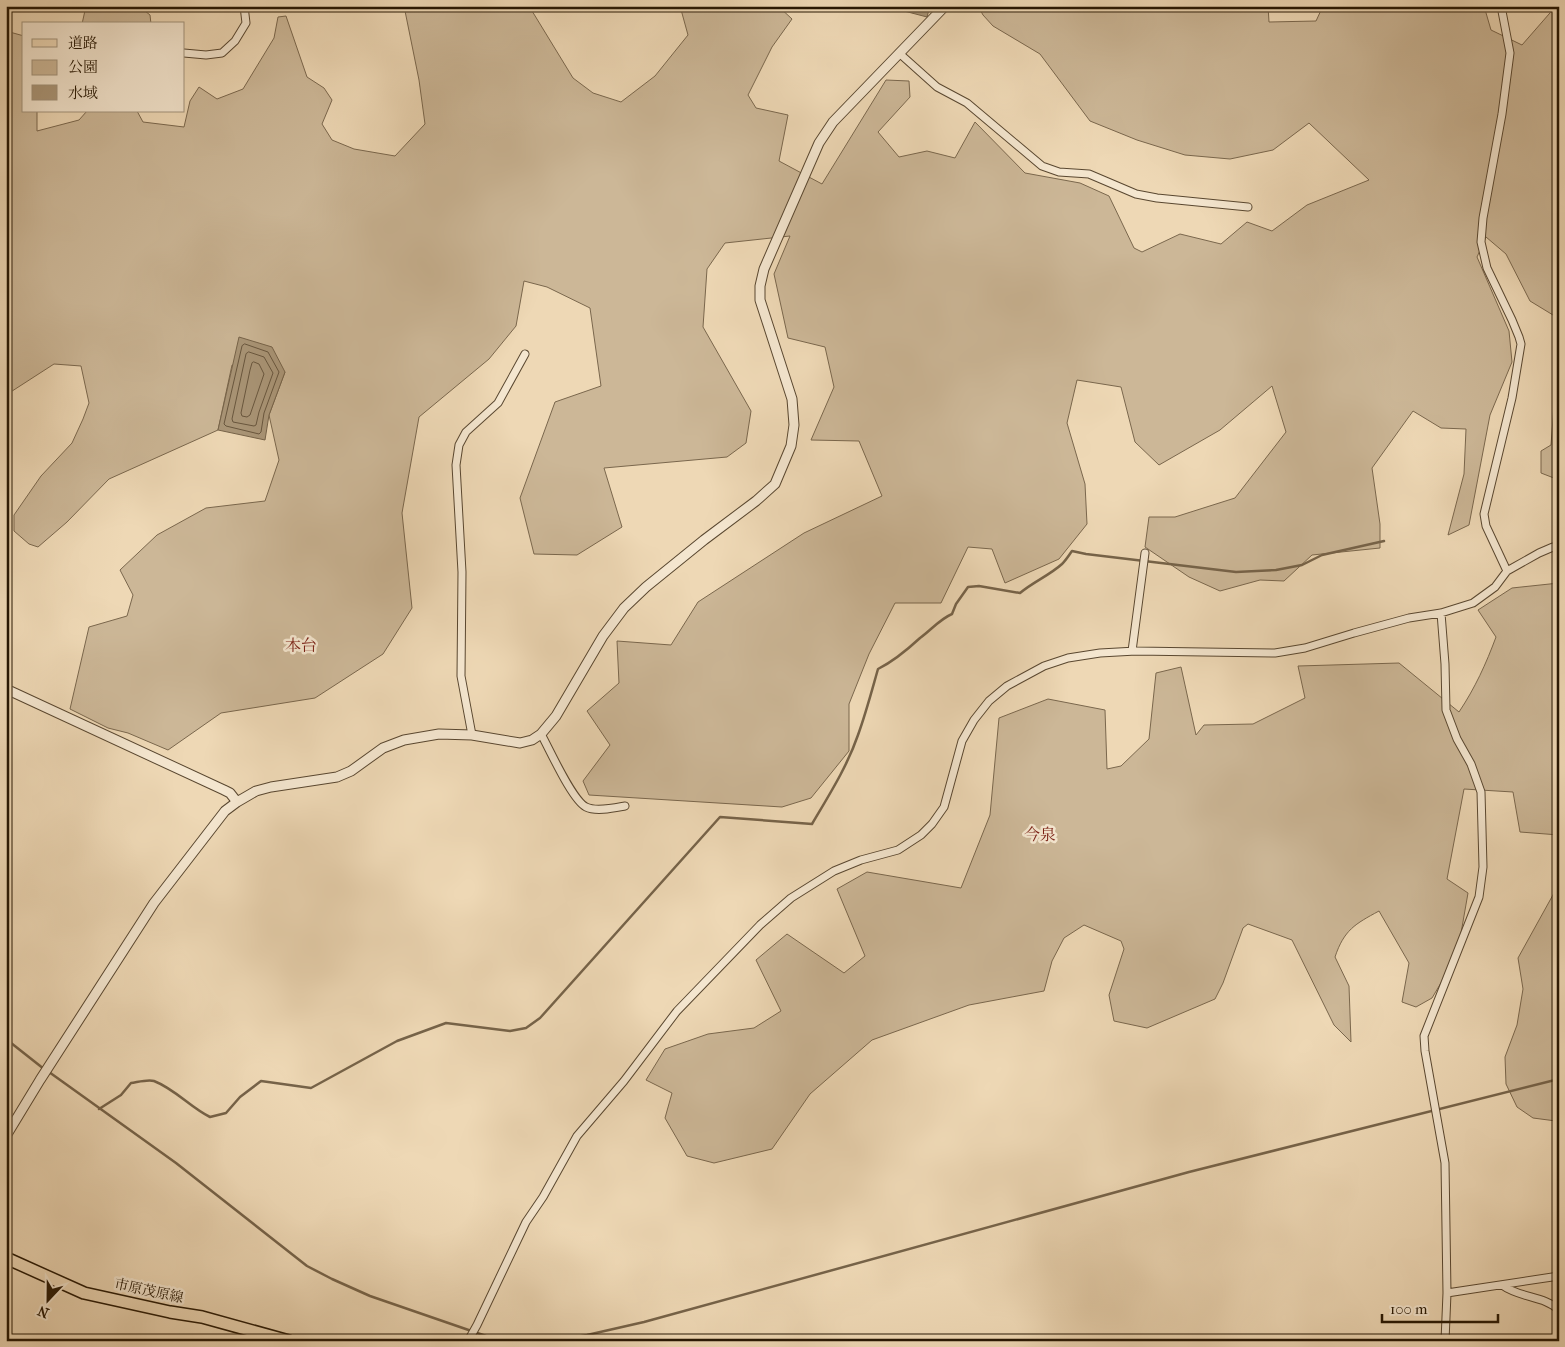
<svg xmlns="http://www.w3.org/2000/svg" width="1565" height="1347" font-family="'IM FELL French Canon','Noto Serif JP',serif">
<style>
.green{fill:#ccb797;stroke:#7a674d}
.water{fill:#aa9678;stroke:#766349}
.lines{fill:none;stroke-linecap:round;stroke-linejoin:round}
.shore{stroke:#68563e;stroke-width:1}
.stream{stroke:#766349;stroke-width:2.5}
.minor-casing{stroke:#594730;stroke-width:9}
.tertiary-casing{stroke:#594730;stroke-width:11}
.primary-casing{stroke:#271703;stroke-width:14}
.minor{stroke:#f4e6cf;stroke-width:7}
.tertiary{stroke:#f4e6cf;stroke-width:9}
.primary{stroke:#eed8b5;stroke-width:11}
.labels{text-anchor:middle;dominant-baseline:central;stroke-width:5;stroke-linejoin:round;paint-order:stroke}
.street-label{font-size:14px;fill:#271703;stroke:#f4e6cf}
.quarter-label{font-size:16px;fill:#7a1f14;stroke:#f4e6cf}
</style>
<rect width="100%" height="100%" fill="#eed8b5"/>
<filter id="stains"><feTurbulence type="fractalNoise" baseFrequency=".004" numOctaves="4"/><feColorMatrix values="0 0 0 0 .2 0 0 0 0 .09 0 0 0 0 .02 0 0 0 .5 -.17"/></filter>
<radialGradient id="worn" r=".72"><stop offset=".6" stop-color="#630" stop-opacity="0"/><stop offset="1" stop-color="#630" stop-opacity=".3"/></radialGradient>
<!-- green -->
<path class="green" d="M 86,6 L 139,6 L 150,15 L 151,24 L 82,24 Z
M 404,6 L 529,6 L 573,78 L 593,93 L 621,102 L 655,76 L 688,35 L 680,6 L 778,6 L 792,19 L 772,47 L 748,95 L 756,108 L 788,115 L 779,161 L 822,184 L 886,80 L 909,81 L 910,97 L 878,132 L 899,157 L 927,151 L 955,158 L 975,122 L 1025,173 L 1080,183 L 1109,196 L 1134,248 L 1142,252 L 1180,234 L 1221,244 L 1247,222 L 1272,231 L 1307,205 L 1369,180 L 1309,123 L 1273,150 L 1230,159 L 1185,155 L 1137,140 L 1090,121 L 1040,54 L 993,26 L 983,15 L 978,6 L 1268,6 L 1269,22 L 1316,21 L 1323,6 L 1484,6 L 1491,30 L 1522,45 L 1556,6 L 1559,6 L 1559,314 L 1553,315 L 1530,301 L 1506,254 L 1486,237 L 1477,257 L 1509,331 L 1512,362 L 1490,415 L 1469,525 L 1448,535 L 1464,474 L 1466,429 L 1441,428 L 1413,411 L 1372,468 L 1380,524 L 1380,548 L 1312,555 L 1284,581 L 1260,580 L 1220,591 L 1189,577 L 1145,547 L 1149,517 L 1175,517 L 1235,498 L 1286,432 L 1272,386 L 1220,430 L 1159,465 L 1135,442 L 1121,387 L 1077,380 L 1067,423 L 1085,484 L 1087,524 L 1059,559 L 1005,583 L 992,549 L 968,547 L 941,603 L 895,603 L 869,654 L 849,704 L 849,751 L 811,798 L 782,807 L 589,795 L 583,781 L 610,745 L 587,711 L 619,683 L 617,641 L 671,645 L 698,602 L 804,533 L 882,496 L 859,441 L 811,440 L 834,387 L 825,347 L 788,338 L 774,274 L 790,236 L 725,243 L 707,269 L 703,327 L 751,411 L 746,443 L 727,457 L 604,468 L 622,527 L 577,555 L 534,554 L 520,498 L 555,402 L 601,386 L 590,308 L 547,287 L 524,281 L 516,326 L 489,359 L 419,417 L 402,513 L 412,608 L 383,654 L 315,698 L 221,713 L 168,750 L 128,733 L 108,728 L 70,709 L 89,627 L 127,616 L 133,595 L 120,570 L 157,535 L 206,508 L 265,501 L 279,460 L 269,415 L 285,372 L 232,365 L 218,430 L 109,479 L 67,522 L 38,547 L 29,544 L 14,531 L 14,515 L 41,476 L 72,443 L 83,419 L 89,403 L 81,366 L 54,364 L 6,395 L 6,31 L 24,36 L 24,111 L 37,111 L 37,131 L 79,120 L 87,111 L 137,111 L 143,122 L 184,127 L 190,101 L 199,87 L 217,99 L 243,89 L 274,38 L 278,17 L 286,16 L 307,77 L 324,88 L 332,100 L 322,124 L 332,140 L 354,149 L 395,156 L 425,124 L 419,80 Z
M 1559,398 L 1559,480 L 1541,473 L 1541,451 L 1551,445 L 1554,405 Z
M 1559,583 L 1559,835 L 1520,832 L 1513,792 L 1464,789 L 1447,879 L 1468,893 L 1457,956 L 1432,998 L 1416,1007 L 1402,1002 L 1409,963 L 1379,911 C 1355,924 1344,930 1335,957 L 1349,986 L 1351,1042 L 1334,1025 L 1292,940 L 1248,924 L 1243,928 L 1223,983 L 1215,999 L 1147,1028 L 1114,1021 L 1109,995 L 1124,949 L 1121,941 L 1084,925 L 1064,938 L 1052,961 L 1044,991 L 969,1005 L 872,1040 L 810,1094 L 772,1149 L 714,1163 L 687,1156 L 665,1118 L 672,1093 L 646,1080 L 665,1049 L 708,1034 L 754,1028 L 781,1011 L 756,960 L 787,934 L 844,973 L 865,956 L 837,889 L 867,872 L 961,888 L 990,815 L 999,718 L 1048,699 L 1105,710 L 1107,769 L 1121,766 L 1149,739 L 1156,673 L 1181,667 L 1196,735 L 1204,725 L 1253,724 L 1305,698 L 1298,666 L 1399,663 L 1459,712 C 1475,688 1486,664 1496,637 L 1478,610 L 1512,588 Z
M 1559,884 L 1559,1120 L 1556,1121 L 1533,1118 L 1517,1107 L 1506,1084 L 1505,1057 L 1517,1025 L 1523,989 L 1518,958 Z"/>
<!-- water -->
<path class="water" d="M 885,6 L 930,6 L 927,17 Z
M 239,337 L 272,347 L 285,372 L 269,415 L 265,440 L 218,430 Z"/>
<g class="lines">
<!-- shore -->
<path class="shore" d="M 245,344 L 268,352 L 279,372 L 264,413 L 261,432 L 259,434 L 226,426 L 224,424 L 242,346 Z
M 249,352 L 264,357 L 273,373 L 259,412 L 256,425 L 254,426 L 233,422 L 232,419 L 246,354 Z
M 254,362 L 259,364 L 264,374 L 250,415 L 247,417 L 242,416 L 241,413 L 250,370 L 252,363 Z"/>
<!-- stream -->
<path class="stream" d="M 6,1039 L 44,1069
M 49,1072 L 176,1163 L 307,1266 L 332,1279 L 370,1296 L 486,1336 L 514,1341
M 99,1109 L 121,1095 L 131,1083 C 138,1082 148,1079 154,1081 C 175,1089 191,1108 210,1117 L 226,1113 L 240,1097 L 261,1081 L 311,1088 L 397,1041 L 446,1023 L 510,1031 L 526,1028 L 540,1018 L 720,817 L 812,824 C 829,795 847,767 858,735 C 866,713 872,690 878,669 C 894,661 907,650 920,638 C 931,630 940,619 952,614 L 956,604 L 968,587 L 979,586 L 1020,593 C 1033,582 1050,575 1062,564 C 1066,560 1069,555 1072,551 L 1086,554 L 1236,572 L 1276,570 L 1302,565 L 1322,555 L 1384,541
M 555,1341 L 587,1335 L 644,1322 L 1189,1172 L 1559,1079"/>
<!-- minor casing -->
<g class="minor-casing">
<path id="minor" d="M 1501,6 L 1510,53 L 1502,114 L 1483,218 L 1481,242 L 1487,268 L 1512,320 L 1519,337 L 1521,344 L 1512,398 L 1484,514 L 1486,526 L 1507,571
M 184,53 L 206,55 L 222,53 L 235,41 L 246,23 L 244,6
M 899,53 L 937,87 L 967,103 L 1042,166 L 1059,172 L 1089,174 L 1136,194 L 1157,198 L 1248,207
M 1441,613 L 1445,664 L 1446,710 L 1457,739 L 1471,764 L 1481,792 L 1483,867 L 1479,897 L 1424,1036 L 1425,1051 L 1445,1163 L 1447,1293 L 1445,1341
M 1132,651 L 1145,553
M 541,734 C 550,750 572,800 586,807 C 596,812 614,808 625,806
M 472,735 L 461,676 L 462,572 L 456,465 L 459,445 L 466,432 L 498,403 L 525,354
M 1502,1285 C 1519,1298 1545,1296 1559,1310
M 1447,1293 L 1559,1276
M 468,1341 L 477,1325 L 526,1222 L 543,1197 L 577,1136 L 624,1081 L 677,1011 L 760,925 L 791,898 L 834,871 L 861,860 L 898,850 L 921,835 L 932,824 L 944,807 L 962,741 L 974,720 L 989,701 L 1007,686 L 1044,666 L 1068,658 L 1100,653 L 1136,651 L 1275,653 L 1305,648 L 1354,633 L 1409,618 L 1441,613 L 1473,603 L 1495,587 L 1507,571 L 1539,553 L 1553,547 L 1559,547"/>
</g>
<!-- tertiary casing -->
<g class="tertiary-casing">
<path id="tertiary" d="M 6,689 L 224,790 L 230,793 L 237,802
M 6,1136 L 40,1080 L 154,903 L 225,811 L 237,802 L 256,791 L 271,787 L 337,777 L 351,771 L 383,748 L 404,740 L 439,734 L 472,735 L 520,743 L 532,740 L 541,734 L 556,716 L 603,636 L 624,608 L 646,587 L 704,540 L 756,501 L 775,484 L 791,446 L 794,425 L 792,399 L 760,300 L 760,286 L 764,269 L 819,143 L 833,122 L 945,6"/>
</g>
<!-- primary casing -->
<g class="primary-casing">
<path id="primary" d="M 6,1258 L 84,1293 L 170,1312 L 202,1317 L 289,1341"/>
</g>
<!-- minor -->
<use href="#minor" class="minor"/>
<!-- tertiary -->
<use href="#tertiary" class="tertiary"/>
<!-- primary -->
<use href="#primary" class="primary"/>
</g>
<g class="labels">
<!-- street labels -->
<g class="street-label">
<text transform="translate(149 1291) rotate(12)">市原茂原線</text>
</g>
<!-- quarter labels -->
<g class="quarter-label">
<text x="301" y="645">本台</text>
<text x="1040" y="834">今泉</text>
</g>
</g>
<!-- margin -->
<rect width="1565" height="1347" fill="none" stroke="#eed8b5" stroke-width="25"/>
<rect x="8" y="8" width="1550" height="1332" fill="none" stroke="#271703" stroke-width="2.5"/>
<rect x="12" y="12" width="1540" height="1322" fill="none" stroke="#271703"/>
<!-- legend -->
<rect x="22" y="22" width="162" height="90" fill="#f4e6cf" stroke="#a2937d"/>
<rect x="32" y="39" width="25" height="8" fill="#eed8b5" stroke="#a2937d"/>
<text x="68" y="48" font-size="15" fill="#271703">道路</text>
<rect x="32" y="60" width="25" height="15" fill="#ccb797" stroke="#a2937d"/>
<text x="68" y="72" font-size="15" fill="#271703">公園</text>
<rect x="32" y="85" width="25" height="15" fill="#aa9678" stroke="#a2937d"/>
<text x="68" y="98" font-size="15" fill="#271703">水域</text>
<!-- north arrow -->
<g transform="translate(48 1300) rotate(202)" stroke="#f4e6cf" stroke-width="4" paint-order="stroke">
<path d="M0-4L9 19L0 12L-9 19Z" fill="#271703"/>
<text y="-8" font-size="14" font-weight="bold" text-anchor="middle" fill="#271703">N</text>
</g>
<!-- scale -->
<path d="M1382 1314v8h116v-8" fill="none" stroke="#271703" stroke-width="2.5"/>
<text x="1390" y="1314" font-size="15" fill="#271703" stroke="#f4e6cf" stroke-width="4" paint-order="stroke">100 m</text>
<rect width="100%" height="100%" filter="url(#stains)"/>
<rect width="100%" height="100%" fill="url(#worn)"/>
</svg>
